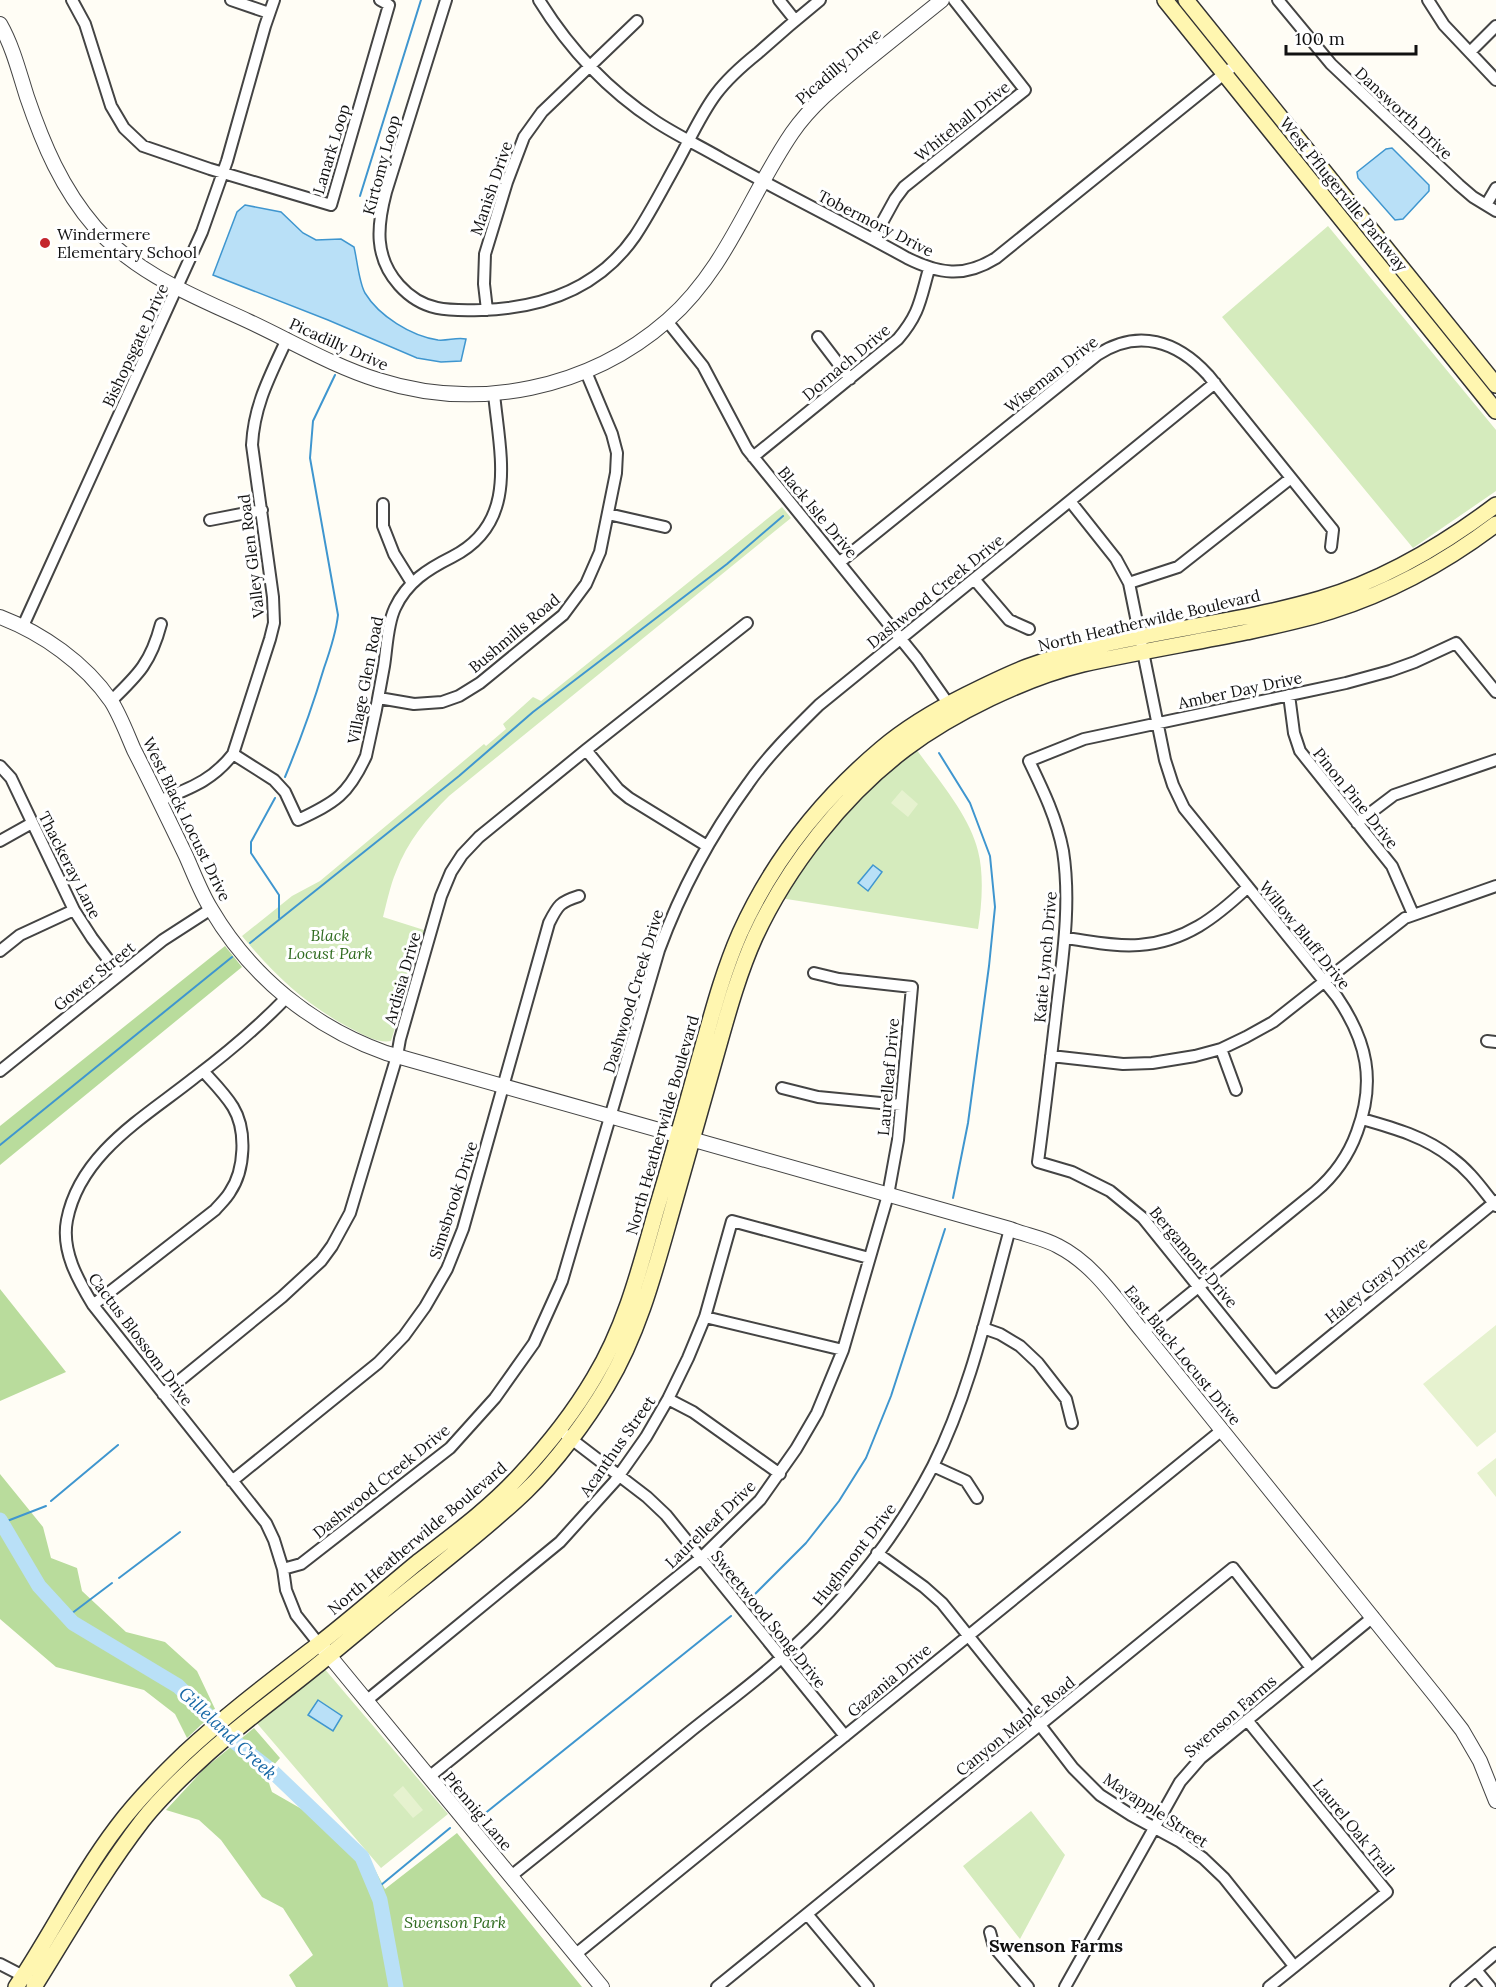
<svg xmlns="http://www.w3.org/2000/svg" width="1496" height="1987" font-family="Lora,serif">
<style>
.green{fill:#d5ebbd}
.forest{fill:#b9dc9c}
.pitch{fill:#e6f2cf}
.water{fill:#b9e0f7;stroke:#3f96cf;stroke-width:1.5}
.lines{fill:none;stroke-linecap:round;stroke-linejoin:round}
.stream{stroke:#3f96cf;stroke-width:2}
.river{stroke:#b9e0f7;stroke-width:15}
.minor-casing{stroke:#444;stroke-width:14}
.tertiary-casing{stroke:#444;stroke-width:16}
.secondary-casing{stroke:#333;stroke-width:18}
.minor{stroke:#fff;stroke-width:10}
.tertiary{stroke:#fff;stroke-width:14}
.secondary{stroke:#fff6b0;stroke-width:15}
.poi-dot{fill:#c4262e;stroke:#fff;stroke-width:2}
.labels{text-anchor:middle;dominant-baseline:central;stroke-width:6;stroke-linejoin:round;paint-order:stroke}
.street-label{font-size:16px;fill:#111;stroke:#fff}
.poi-label{font-size:16px;fill:#111;stroke:#fff;text-anchor:start}
.park-label{font-size:16px;font-style:italic;fill:#2f6b1f;stroke:#fff}
.water-label{font-size:18px;font-style:italic;fill:#1768a6;stroke:#fff}
.neighbourhood-label{font-size:18px;font-weight:bold;fill:#111;stroke:#fff}
</style>
<rect width="100%" height="100%" fill="#fffdf5"/>
<!-- green -->
<path class="green" d="M 1328,226 L 1496,430 L 1496,491 L 1413,548 L 1222,317 Z
M 782,507 L 791,518 L 449,796 C 427,818 407,842 396,872 C 390,886 387,902 383,917 L 424,930 L 391,1041 C 379,1043 367,1037 356,1031 C 308,1007 276,977 242,936 L 292,896 L 320,881 L 484,744 L 486,746 L 506,729 L 503,724 L 533,697 L 541,701 Z
M 916,749 C 937,778 970,816 978,851 C 984,874 982,905 978,929 L 780,898 L 846,809 L 879,778 Z
M 323,1667 L 448,1814 L 381,1868 L 255,1721 Z
M 1031,1811 L 1065,1855 L 1020,1939 L 963,1866 Z"/>
<!-- forest -->
<path class="forest" d="M 225,946 L 242,967 L 0,1165 L 0,1126 Z
M 0,1289 L 66,1372 L 0,1401 Z
M 0,1474 L 43,1527 L 51,1558 L 77,1568 L 82,1591 L 126,1632 L 165,1642 L 197,1671 L 216,1711 L 187,1738 L 175,1714 L 144,1690 L 56,1667 L 0,1619 Z
M 254,1728 L 280,1758 L 266,1774 L 272,1792 L 340,1831 L 372,1864 L 385,1889 L 457,1833 L 582,1987 L 296,1987 L 289,1975 L 313,1955 L 283,1908 L 262,1897 L 221,1840 L 199,1820 L 166,1810 L 205,1768 Z"/>
<!-- pitch -->
<path class="pitch" d="M 902,790 L 918,804 L 908,817 L 891,803 Z
M 1496,1325 L 1496,1432 L 1477,1447 L 1423,1384 Z
M 1496,1458 L 1496,1497 L 1477,1473 Z
M 403,1786 L 423,1810 L 413,1818 L 393,1795 Z"/>
<!-- water -->
<path class="water" d="M 1392,148 L 1429,185 L 1429,191 L 1403,219 L 1395,220 L 1358,178 L 1357,172 L 1386,149 Z
M 245,205 L 281,212 L 303,233 L 316,240 L 341,239 L 354,247 C 357,259 359,283 365,293 C 379,316 411,336 438,340 C 448,341 456,337 466,339 L 461,361 L 441,362 L 417,358 L 328,320 L 213,275 L 237,212 Z
M 873,865 L 882,872 L 868,891 L 858,883 Z
M 318,1700 L 342,1716 L 333,1731 L 308,1715 Z"/>
<g class="lines">
<!-- stream -->
<path class="stream" d="M 360,196 L 421,0
M 939,753 L 970,803 L 990,856 L 995,907 L 989,966 L 968,1123 L 953,1198
M 285,777 C 300,741 313,705 324,668 C 330,651 336,633 338,615 L 310,458 L 313,421 L 335,375
M 275,798 L 251,842 L 251,853 L 279,895 L 279,918
M 250,943 L 459,776 L 533,712 L 727,564 L 783,516
M 0,1145 L 232,957
M 51,1501 L 118,1445
M 2,1523 L 46,1506
M 119,1578 L 180,1532
M 752,1597 L 806,1543 L 839,1501 L 866,1458 L 891,1396 L 945,1229
M 67,1617 L 112,1583
M 483,1815 L 731,1616
M 375,1890 L 450,1828"/>
<!-- river -->
<path class="river" d="M 0,1520 L 39,1586 L 73,1623 L 178,1686 L 235,1742 L 273,1772 L 362,1857 L 380,1900 L 396,1987"/>
<!-- minor casing -->
<g class="minor-casing">
<path id="minor" d="M 72,0 L 85,24 L 111,106 L 124,128 L 143,146 L 210,169 L 331,205 L 389,5 L 380,0
M 231,0 L 269,13
M 446,0 L 386,192 C 377,226 374,257 399,285 C 423,312 449,311 482,310 C 543,308 599,288 635,236 C 651,212 664,186 678,161 C 690,139 701,114 716,94 C 728,78 743,65 758,53 C 778,35 799,17 820,0
M 539,0 C 568,47 608,90 655,121 C 676,135 700,146 722,159 C 783,193 846,224 907,258 C 939,274 964,278 996,258 L 1230,69
M 779,0 L 795,20
M 1278,0 L 1331,64 L 1459,185 L 1473,197 L 1496,211
M 1428,0 L 1444,25 L 1496,80
M 1471,51 L 1496,26
M 1486,205 L 1496,188
M 873,239 L 895,199 L 904,187 L 1025,90 L 954,0
M 487,310 L 484,284 L 485,254 L 507,182 L 524,137 L 542,112 L 637,21
M 667,321 L 703,366 L 747,449 L 917,659 L 952,709
M 818,337 L 850,379
M 753,457 L 898,339 C 920,313 920,300 929,269
M 1070,501 L 1116,559 L 1129,583 L 1165,760 L 1173,785 L 1184,808 L 1337,997 C 1367,1041 1376,1081 1357,1132 C 1348,1157 1335,1175 1315,1192 L 1143,1332
M 383,504 L 383,526 L 394,554 L 412,583
M 608,514 L 665,527
M 210,520 L 262,510
M 840,562 L 1097,355 C 1138,328 1177,341 1208,375 L 1333,530 L 1331,547
M 974,579 L 1009,620 L 1029,629
M 1129,583 L 1178,567 L 1291,478
M 23,626 L 202,232 L 227,161 L 265,26 L 274,0
M 1496,692 L 1456,643 L 1415,662 L 1390,671 L 1346,683 L 1084,739 L 1029,761 C 1043,790 1057,819 1063,851 C 1071,903 1063,955 1057,1006 C 1051,1058 1045,1110 1038,1162 L 1072,1172 L 1110,1191 L 1143,1218 L 1275,1382 L 1496,1201
M 1289,695 L 1294,733 L 1300,751 L 1392,866 L 1413,914
M 379,698 L 414,704 L 442,702 L 459,696 L 480,683 L 563,615 L 586,584 L 600,552 L 616,473 L 617,453 L 612,434 L 586,372
M 111,701 C 139,674 151,662 161,624
M 586,750 L 618,789 L 629,798 L 707,846
M 233,754 L 274,780 L 285,792 L 298,820 C 336,802 348,795 366,756 C 373,726 379,696 384,666 C 387,648 387,625 395,608 C 407,582 428,569 452,557 C 519,523 500,455 494,394
M 0,766 L 11,778 L 74,910 L 92,938 L 119,974
M 159,801 C 190,788 212,781 233,754 L 270,639 L 274,623 L 273,597 L 252,445 C 254,405 270,376 287,339
M 1357,823 L 1394,795 L 1496,760
M 0,841 L 32,823
M 1065,938 C 1089,941 1115,947 1139,945 C 1185,942 1216,917 1248,887
M 0,951 L 20,935 L 74,910
M 286,998 C 258,1027 227,1053 194,1078 C 145,1117 80,1153 67,1220 C 61,1251 78,1280 93,1305 L 266,1523 L 274,1540 L 283,1569 L 286,1590 L 296,1615 L 319,1644
M 1487,1041 L 1496,1042
M 1221,1049 L 1236,1090
M 1051,1056 L 1123,1064 L 1152,1063 L 1195,1056 L 1221,1049 L 1246,1037 L 1273,1022 L 1405,918 L 1496,886
M 0,1071 L 163,940 L 211,909
M 782,1088 L 818,1097 L 901,1105
M 1362,1119 C 1394,1128 1426,1137 1452,1158 C 1470,1171 1482,1189 1496,1206
M 93,1305 L 215,1210 C 220,1204 226,1199 230,1192 C 245,1170 247,1130 233,1107 C 225,1094 213,1082 203,1071
M 705,1317 L 843,1350
M 983,1328 L 1000,1334 L 1020,1346 L 1038,1363 L 1066,1399 L 1072,1423
M 163,1394 L 282,1297 L 321,1261 L 332,1246 L 350,1213 L 397,1056 L 400,1039 L 441,896 L 451,872 L 462,855 L 479,837 L 586,750 L 747,623
M 668,1399 L 693,1412 L 780,1474
M 566,1435 L 647,1497 L 666,1515 L 845,1736
M 933,1466 L 966,1481 L 977,1498
M 232,1481 L 378,1363 L 404,1336 L 425,1307 L 447,1269 L 463,1229 L 549,923 C 558,905 560,902 579,896
M 877,1553 L 924,1587 L 942,1603 L 1040,1725 L 1073,1768 L 1100,1795 L 1131,1815 L 1179,1841 L 1203,1858 L 1224,1878 L 1294,1966
M 283,1569 L 301,1564 L 450,1448 L 495,1398 L 534,1343 L 562,1281 L 659,950 C 681,890 710,836 748,784 C 768,755 794,730 819,705 L 1215,383
M 366,1701 L 560,1542 L 615,1481 L 646,1437 L 668,1399 L 688,1358 L 705,1317 L 732,1221 L 869,1258
M 1247,1720 L 1387,1892 L 1269,1987
M 429,1777 L 701,1558 L 760,1500 L 796,1449 L 817,1413 L 843,1350 L 888,1195 L 898,1140 L 912,987 L 839,979 L 814,973
M 511,1876 C 570,1829 629,1781 687,1734 C 718,1709 750,1686 779,1660 C 841,1606 895,1539 933,1466 C 970,1392 988,1309 1010,1229
M 807,1914 L 868,1987
M 990,1932 L 994,1947 L 1028,1987
M 576,1954 L 1222,1430
M 0,1964 L 29,1979
M 1476,1970 L 1496,1953
M 717,1987 L 1233,1568 L 1311,1668
M 1065,1987 L 1180,1782 L 1201,1758 L 1373,1617
M 1456,1987 L 1476,1970 L 1490,1987"/>
</g>
<!-- tertiary casing -->
<g class="tertiary-casing">
<path id="tertiary" d="M 0,24 C 13,47 19,72 27,97 C 43,144 62,189 95,227 C 136,274 194,296 248,321 C 291,341 333,366 378,380 C 478,412 589,389 668,320 C 727,268 749,196 792,133 C 812,104 839,83 866,61 C 891,41 917,20 942,0
M 0,617 C 42,633 85,663 111,701 C 120,715 127,734 134,750 C 152,785 169,821 186,856 C 194,874 201,893 211,909 C 251,977 313,1027 386,1053 L 1010,1229 C 1025,1235 1044,1238 1058,1246 C 1094,1264 1118,1302 1143,1332 L 1438,1699 L 1462,1730 L 1480,1761 L 1496,1801
M 323,1648 L 602,1987"/>
</g>
<!-- secondary casing -->
<g class="secondary-casing">
<path id="secondary" d="M 1165,0 L 1496,411
M 1186,0 L 1496,385
M 16,1987 C 51,1935 79,1877 117,1827 C 137,1800 161,1776 185,1753 C 226,1715 271,1681 315,1647 C 350,1620 384,1590 418,1562 C 453,1535 490,1508 520,1475 C 547,1446 574,1412 594,1378 C 625,1327 640,1268 656,1211 C 671,1161 685,1111 699,1060 C 711,1018 722,974 740,933 C 772,862 822,799 881,749 C 907,727 936,710 966,695 C 986,685 1006,675 1027,667 C 1121,632 1224,627 1320,599 C 1384,580 1443,545 1496,505
M 34,1987 C 69,1931 102,1873 142,1821 C 160,1798 182,1777 204,1757 C 239,1725 278,1697 315,1667 C 352,1637 388,1606 426,1576 C 460,1548 495,1521 526,1491 C 555,1463 587,1420 607,1386 C 637,1336 653,1278 669,1221 C 684,1168 699,1115 714,1062 C 726,1020 737,977 755,937 C 788,866 843,796 905,749 C 953,713 1025,678 1083,664 C 1137,652 1192,643 1246,632 C 1274,626 1303,620 1331,611 C 1391,592 1446,562 1496,524"/>
</g>
<!-- minor -->
<use href="#minor" class="minor"/>
<!-- tertiary -->
<use href="#tertiary" class="tertiary"/>
<!-- secondary -->
<use href="#secondary" class="secondary"/>
</g>
<!-- markers -->
<circle class="poi-dot" cx="45" cy="243" r="6"/>
<g class="labels">
<!-- street labels -->
<g class="street-label">
<text transform="translate(838 66) rotate(-41)">Picadilly Drive</text>
<text transform="translate(1404 113) rotate(43)">Dansworth Drive</text>
<text transform="translate(962 121) rotate(-39)">Whitehall Drive</text>
<text transform="translate(331 149) rotate(-73)">Lanark Loop</text>
<text transform="translate(381 165) rotate(-75)">Kirtomy Loop</text>
<text transform="translate(491 188) rotate(-71)">Manish Drive</text>
<text transform="translate(1344 194) rotate(51)">West Pflugerville Parkway</text>
<text transform="translate(876 223) rotate(27)">Tobermory Drive</text>
<text transform="translate(339 344) rotate(24)">Picadilly Drive</text>
<text transform="translate(135 345) rotate(-65)">Bishopsgate Drive</text>
<text transform="translate(846 362) rotate(-40)">Dornach Drive</text>
<text transform="translate(1051 374) rotate(-38)">Wiseman Drive</text>
<text transform="translate(818 512) rotate(50)">Black Isle Drive</text>
<text transform="translate(251 556) rotate(-97)">Valley Glen Road</text>
<text transform="translate(935 591) rotate(-39)">Dashwood Creek Drive</text>
<text transform="translate(1149 620) rotate(-13)">North Heatherwilde Boulevard</text>
<text transform="translate(514 633) rotate(-40)">Bushmills Road</text>
<text transform="translate(365 680) rotate(-79)">Village Glen Road</text>
<text transform="translate(1240 690) rotate(-12)">Amber Day Drive</text>
<text transform="translate(1356 798) rotate(51)">Pinon Pine Drive</text>
<text transform="translate(187 819) rotate(64)">West Black Locust Drive</text>
<text transform="translate(70 865) rotate(63)">Thackeray Lane</text>
<text transform="translate(1305 935) rotate(51)">Willow Bluff Drive</text>
<text transform="translate(1045 957) rotate(-85)">Katie Lynch Drive</text>
<text transform="translate(94 976) rotate(-39)">Gower Street</text>
<text transform="translate(402 978) rotate(-74)">Ardisia Drive</text>
<text transform="translate(633 991) rotate(-73)">Dashwood Creek Drive</text>
<text transform="translate(888 1077) rotate(-85)">Laurelleaf Drive</text>
<text transform="translate(662 1125) rotate(-74)">North Heatherwilde Boulevard</text>
<text transform="translate(453 1200) rotate(-72)">Simsbrook Drive</text>
<text transform="translate(1194 1257) rotate(50)">Bergamont Drive</text>
<text transform="translate(1376 1280) rotate(-39)">Haley Gray Drive</text>
<text transform="translate(141 1339) rotate(53)">Cactus Blossom Drive</text>
<text transform="translate(1183 1355) rotate(51)">East Black Locust Drive</text>
<text transform="translate(617 1446) rotate(-55)">Acanthus Street</text>
<text transform="translate(381 1481) rotate(-39)">Dashwood Creek Drive</text>
<text transform="translate(710 1524) rotate(-44)">Laurelleaf Drive</text>
<text transform="translate(417 1538) rotate(-40)">North Heatherwilde Boulevard</text>
<text transform="translate(854 1554) rotate(-52)">Hughmont Drive</text>
<text transform="translate(769 1619) rotate(51)">Sweetwood Song Drive</text>
<text transform="translate(889 1680) rotate(-40)">Gazania Drive</text>
<text transform="translate(1230 1716) rotate(-41)">Swenson Farms</text>
<text transform="translate(1015 1726) rotate(-39)">Canyon Maple Road</text>
<text transform="translate(1156 1810) rotate(33)">Mayapple Street</text>
<text transform="translate(478 1811) rotate(50)">Pfennig Lane</text>
<text transform="translate(1354 1827) rotate(51)">Laurel Oak Trail</text>
</g>
<!-- poi labels -->
<g class="poi-label">
<text x="57" y="234">Windermere<tspan x="57" dy="18">Elementary School</tspan></text>
</g>
<!-- park labels -->
<g class="park-label">
<text x="330" y="935">Black<tspan x="330" dy="18">Locust Park</tspan></text>
<text x="455" y="1922">Swenson Park</text>
</g>
<!-- water labels -->
<g class="water-label">
<text transform="translate(228 1733) rotate(43)">Gilleland Creek</text>
</g>
<!-- neighbourhood labels -->
<g class="neighbourhood-label">
<text x="1056" y="1945">Swenson Farms</text>
</g>
</g>
<!-- scale -->
<path d="M1286 45v9h130v-9" fill="none" stroke="#111111" stroke-width="3"/>
<text x="1295" y="45" font-size="18" fill="#111111" stroke="#ffffff" stroke-width="4.5" paint-order="stroke">100 m</text>
</svg>
